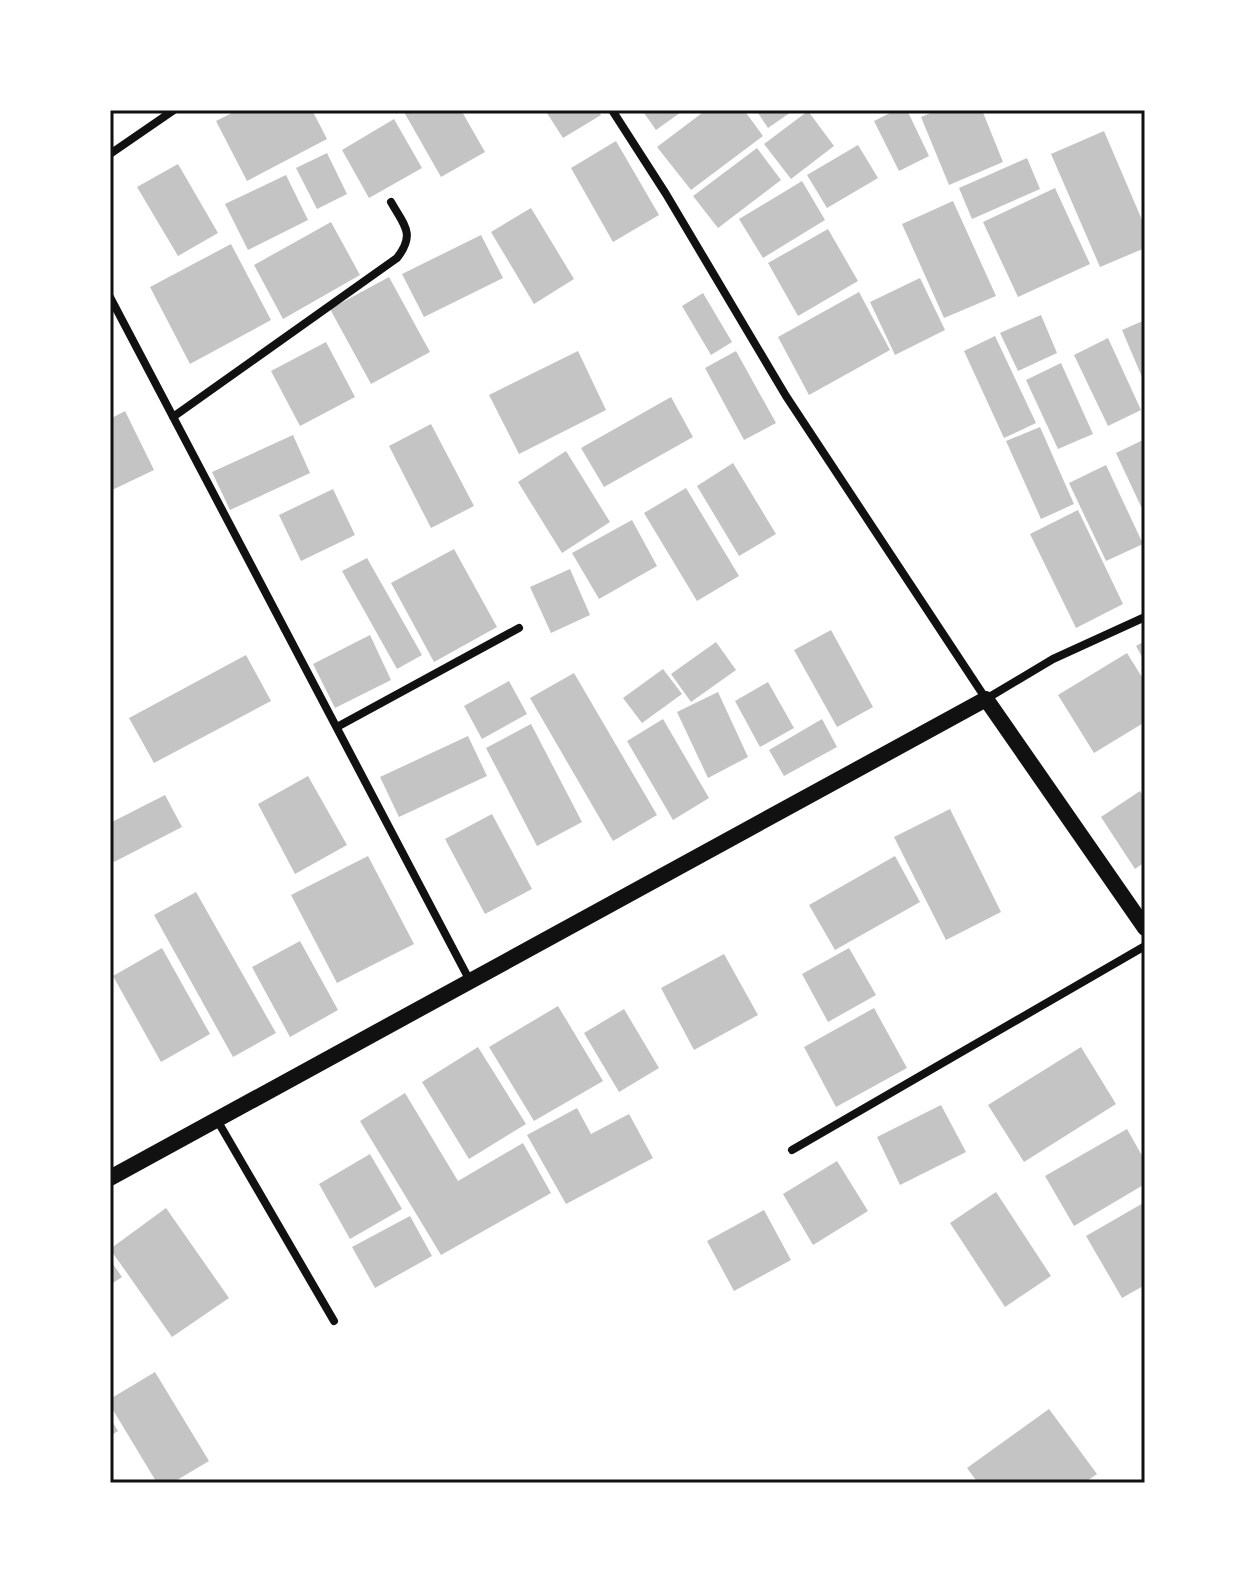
<svg xmlns="http://www.w3.org/2000/svg" width="1255" height="1593" font-family="Mulish,sans-serif">
<style>
.building{fill:#c4c4c4}
.lines{fill:none;stroke-linecap:round;stroke-linejoin:round}
.minor{stroke:#111;stroke-width:8}
.secondary{stroke:#111;stroke-width:16}
.neatline{fill:none;stroke:#111;stroke-width:3}
</style>
<rect width="100%" height="100%" fill="#fff"/>
<!-- building -->
<path class="building" d="M 238,110 L 312,110 L 327,139 L 247,181 L 216,121 Z
M 409,110 L 461,110 L 485,152 L 441,177 L 404,112 Z
M 545,110 L 598,110 L 601,115 L 563,138 Z
M 642,110 L 684,110 L 656,130 Z
M 706,110 L 744,110 L 763,136 L 691,190 L 657,147 Z
M 756,110 L 794,110 L 768,128 Z
M 896,110 L 907,110 L 929,156 L 899,171 L 874,121 Z
M 938,110 L 982,110 L 1003,162 L 949,185 L 921,117 Z
M 808,111 L 834,146 L 791,179 L 764,144 Z
M 394,119 L 422,168 L 369,198 L 342,150 Z
M 1104,131 L 1145,227 L 1145,248 L 1100,267 L 1051,154 Z
M 616,141 L 659,215 L 613,242 L 571,168 Z
M 858,145 L 878,178 L 827,208 L 807,175 Z
M 757,148 L 781,180 L 718,228 L 693,196 Z
M 327,153 L 347,194 L 317,209 L 296,168 Z
M 1027,158 L 1040,189 L 972,219 L 959,188 Z
M 178,164 L 218,233 L 178,256 L 137,187 Z
M 286,175 L 308,220 L 248,250 L 225,204 Z
M 802,181 L 825,220 L 763,258 L 739,219 Z
M 1055,188 L 1090,264 L 1018,297 L 983,222 Z
M 953,201 L 996,296 L 944,318 L 902,224 Z
M 531,208 L 574,279 L 534,304 L 491,232 Z
M 331,222 L 360,275 L 283,319 L 254,265 Z
M 828,229 L 858,281 L 798,316 L 768,263 Z
M 481,235 L 503,278 L 424,317 L 402,274 Z
M 231,244 L 271,320 L 190,364 L 150,287 Z
M 389,277 L 430,352 L 371,384 L 330,309 Z
M 920,278 L 945,330 L 895,355 L 870,302 Z
M 859,292 L 890,350 L 809,395 L 778,337 Z
M 703,293 L 732,342 L 711,355 L 682,306 Z
M 1041,315 L 1057,353 L 1018,371 L 1000,333 Z
M 1145,320 L 1145,384 L 1122,330 Z
M 995,336 L 1036,423 L 1004,438 L 964,351 Z
M 1108,338 L 1141,410 L 1108,426 L 1074,355 Z
M 326,342 L 355,397 L 300,426 L 271,371 Z
M 578,351 L 606,410 L 519,454 L 489,395 Z
M 736,351 L 776,423 L 744,440 L 705,368 Z
M 1061,363 L 1093,434 L 1058,449 L 1026,380 Z
M 671,397 L 693,437 L 604,487 L 581,448 Z
M 125,411 L 154,470 L 110,491 L 110,419 Z
M 431,424 L 474,506 L 431,528 L 389,446 Z
M 1040,427 L 1074,504 L 1041,519 L 1006,441 Z
M 293,435 L 310,473 L 230,510 L 212,472 Z
M 1145,439 L 1145,515 L 1116,453 Z
M 566,451 L 610,522 L 562,553 L 518,482 Z
M 733,463 L 776,534 L 739,556 L 697,486 Z
M 1106,465 L 1143,544 L 1106,561 L 1069,483 Z
M 686,488 L 739,576 L 697,601 L 644,513 Z
M 333,489 L 355,535 L 301,561 L 279,515 Z
M 1078,510 L 1123,604 L 1076,628 L 1030,534 Z
M 632,520 L 657,566 L 599,599 L 572,553 Z
M 454,549 L 497,627 L 434,662 L 391,583 Z
M 367,558 L 422,655 L 397,669 L 342,571 Z
M 570,569 L 590,615 L 551,633 L 530,587 Z
M 831,630 L 873,707 L 837,727 L 794,650 Z
M 370,635 L 391,680 L 335,708 L 313,664 Z
M 1145,641 L 1145,662 L 1136,646 Z
M 716,642 L 736,670 L 691,702 L 671,674 Z
M 1127,653 L 1145,682 L 1145,722 L 1094,753 L 1058,695 Z
M 246,655 L 271,701 L 154,763 L 129,718 Z
M 663,669 L 682,694 L 642,723 L 623,698 Z
M 574,673 L 657,815 L 613,841 L 530,698 Z
M 509,681 L 527,714 L 482,739 L 464,706 Z
M 768,682 L 794,728 L 760,747 L 735,701 Z
M 718,692 L 748,757 L 708,778 L 677,712 Z
M 663,719 L 709,798 L 673,820 L 627,741 Z
M 822,719 L 837,747 L 784,776 L 769,750 Z
M 531,724 L 582,822 L 537,846 L 486,748 Z
M 468,736 L 487,776 L 399,817 L 380,777 Z
M 308,776 L 347,845 L 295,874 L 258,804 Z
M 1140,791 L 1145,799 L 1145,862 L 1135,869 L 1101,817 Z
M 165,795 L 182,827 L 114,862 L 110,854 L 110,823 Z
M 950,809 L 1001,912 L 946,940 L 894,837 Z
M 492,814 L 532,889 L 485,914 L 445,839 Z
M 368,856 L 414,944 L 337,983 L 291,895 Z
M 895,856 L 920,902 L 835,950 L 809,905 Z
M 196,892 L 276,1033 L 233,1057 L 154,915 Z
M 300,941 L 338,1010 L 290,1037 L 252,967 Z
M 162,948 L 210,1034 L 161,1062 L 113,976 Z
M 849,948 L 876,995 L 828,1022 L 802,974 Z
M 724,954 L 758,1015 L 694,1050 L 661,988 Z
M 558,1006 L 603,1081 L 534,1121 L 489,1047 Z
M 874,1008 L 907,1068 L 836,1107 L 804,1047 Z
M 624,1009 L 659,1068 L 619,1092 L 584,1033 Z
M 478,1047 L 526,1124 L 469,1159 L 422,1082 Z
M 1081,1047 L 1116,1104 L 1024,1162 L 988,1105 Z
M 405,1093 L 458,1181 L 523,1143 L 551,1193 L 441,1255 L 360,1121 Z
M 941,1105 L 966,1152 L 900,1185 L 877,1137 Z
M 577,1108 L 591,1134 L 629,1114 L 653,1158 L 566,1204 L 527,1135 Z
M 1127,1129 L 1145,1161 L 1145,1184 L 1074,1226 L 1045,1176 Z
M 370,1154 L 402,1209 L 350,1239 L 319,1184 Z
M 837,1161 L 868,1211 L 813,1245 L 783,1194 Z
M 996,1192 L 1051,1276 L 1005,1307 L 950,1223 Z
M 1145,1202 L 1145,1285 L 1122,1298 L 1086,1236 Z
M 166,1208 L 229,1298 L 172,1337 L 110,1249 Z
M 764,1210 L 791,1260 L 734,1291 L 707,1241 Z
M 410,1216 L 432,1256 L 375,1288 L 352,1247 Z
M 110,1260 L 122,1277 L 110,1285 Z
M 155,1372 L 209,1461 L 172,1483 L 157,1483 L 110,1405 L 110,1399 Z
M 1049,1409 L 1097,1474 L 1084,1483 L 978,1483 L 967,1468 Z
M 110,1418 L 118,1431 L 110,1436 Z"/>
<g class="lines">
<!-- minor -->
<path class="minor" d="M 612,110 L 666,194 L 786,396 L 986,699 L 1053,659 L 1145,617
M 110,154 L 174,110
M 110,297 L 470,981
M 173,417 L 397,258 C 416,234 404,225 391,202
M 337,727 L 519,628
M 217,1120 L 334,1321
M 792,1150 L 1145,946"/>
<!-- secondary -->
<path class="secondary" d="M 110,1178 L 986,699 L 1145,928"/>
</g>
<!-- border -->
<rect width="1255" height="1593" fill="none" stroke="#ffffff" stroke-width="224"/>
<rect x="112" y="112" width="1031" height="1369" class="neatline"/>
</svg>
